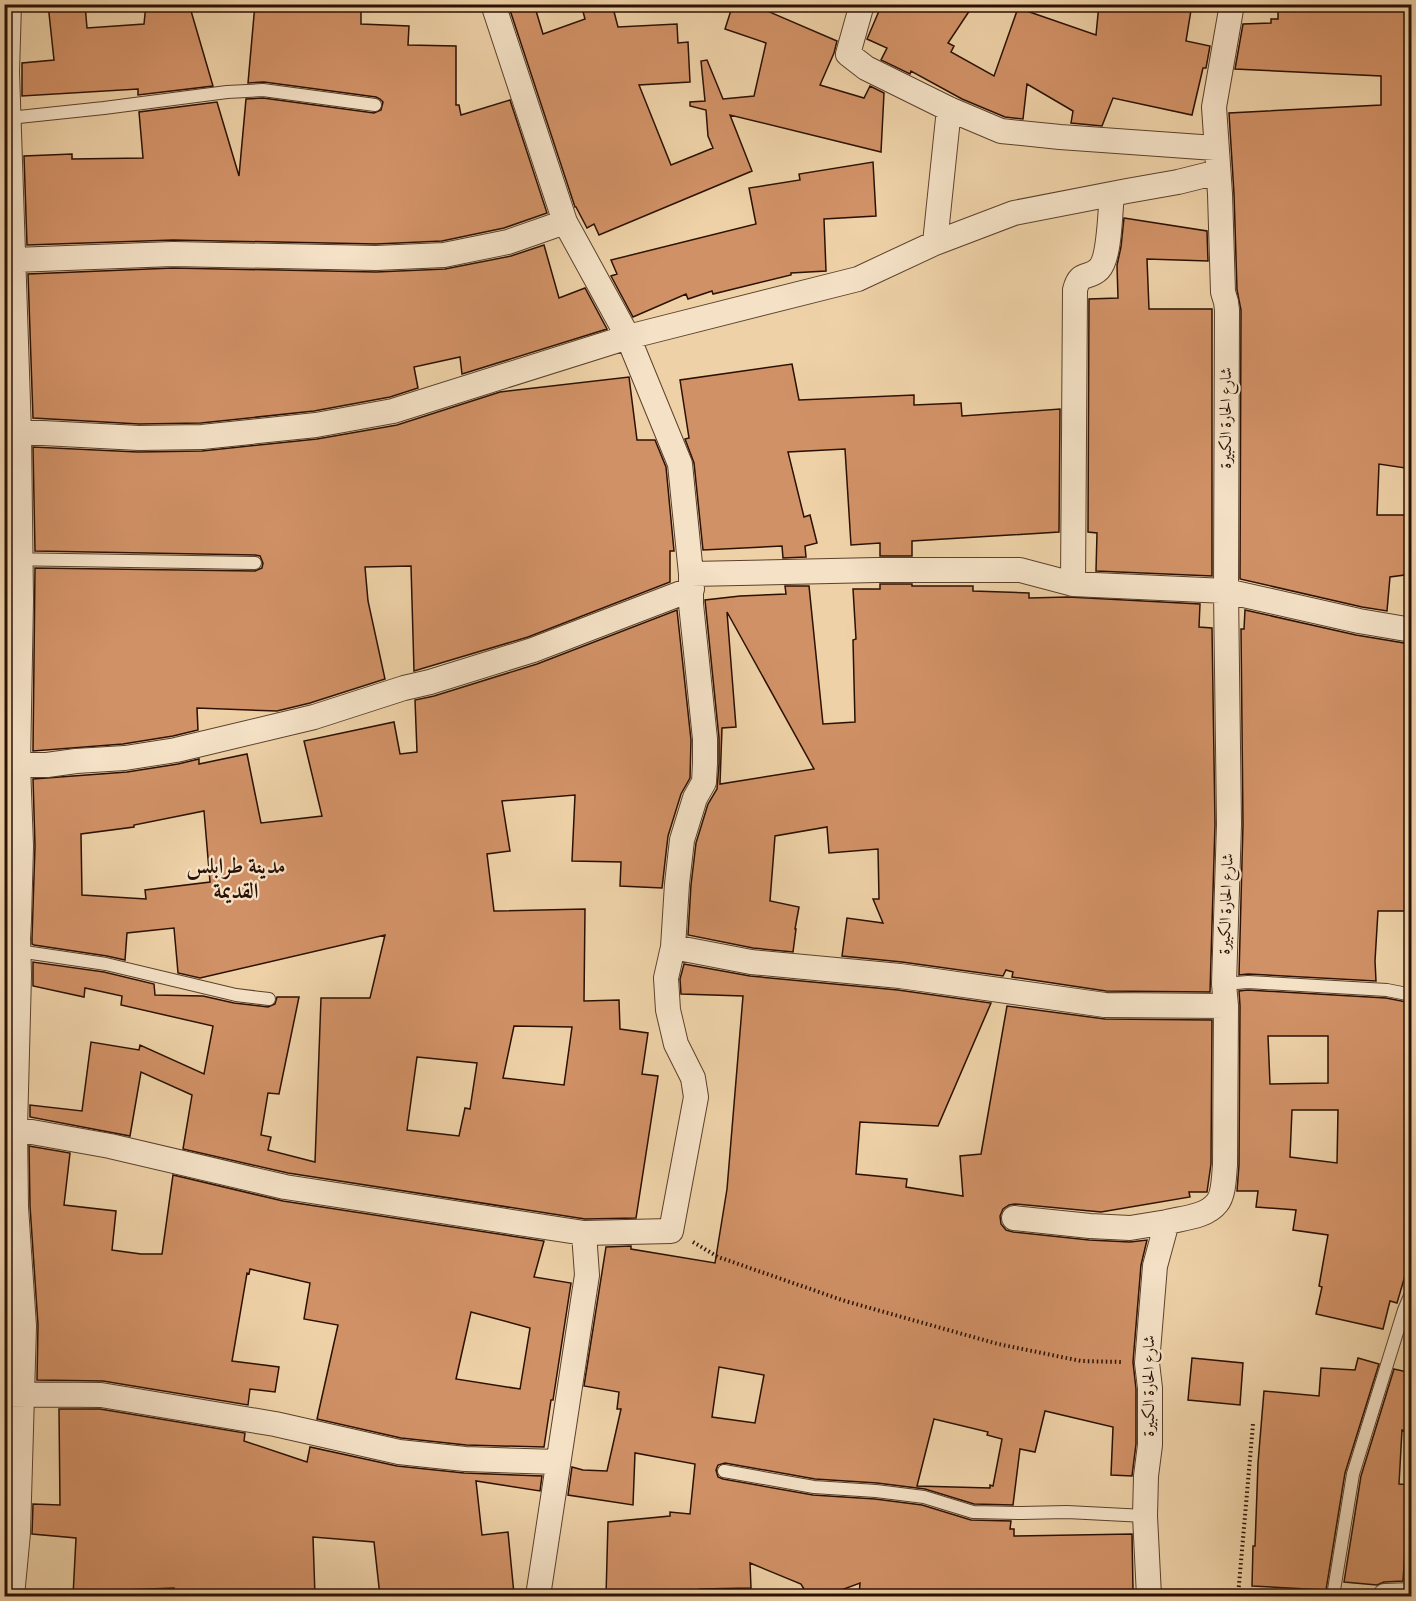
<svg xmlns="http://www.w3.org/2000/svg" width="1416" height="1601" font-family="'IM FELL English',Amiri,serif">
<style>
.building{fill:#d19166;stroke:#2b1103;stroke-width:1.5;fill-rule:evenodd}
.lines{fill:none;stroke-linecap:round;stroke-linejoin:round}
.service-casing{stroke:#5c412c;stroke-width:14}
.minor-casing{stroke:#5c412c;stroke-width:26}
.path{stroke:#2b1103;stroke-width:4;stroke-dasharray:1.5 3;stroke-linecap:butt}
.service{stroke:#f4e1c6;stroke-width:12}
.minor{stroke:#f4e1c6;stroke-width:24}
.labels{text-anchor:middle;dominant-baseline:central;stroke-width:4.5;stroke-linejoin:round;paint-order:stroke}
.street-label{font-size:16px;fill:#2b1103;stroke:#f4e1c6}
.district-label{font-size:22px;font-weight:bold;fill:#2b1103;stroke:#f4e1c6}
</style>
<rect width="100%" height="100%" fill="#eed1a7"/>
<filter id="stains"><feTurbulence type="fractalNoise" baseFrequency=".00333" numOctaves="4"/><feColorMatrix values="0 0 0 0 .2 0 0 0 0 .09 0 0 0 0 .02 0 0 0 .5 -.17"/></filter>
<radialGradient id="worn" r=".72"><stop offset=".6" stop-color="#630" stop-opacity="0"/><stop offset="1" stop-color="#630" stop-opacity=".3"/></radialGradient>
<!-- building -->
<path class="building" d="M 48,4 L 85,4 L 87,28 L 144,24 L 146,4 L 189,4 L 213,86 L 138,95 L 138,89 L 22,96 L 22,63 L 54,60 Z
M 255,4 L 361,4 L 361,24 L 409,26 L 408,45 L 456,46 L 456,105 L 459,105 L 461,115 L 510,100 L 547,213 L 504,228 L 442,241 L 376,244 L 173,240 L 27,245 L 24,156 L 72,154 L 72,159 L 143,158 L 139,112 L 217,102 L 239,176 L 246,99 L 263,98 L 374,113 L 381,110 L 383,102 L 380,99 L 376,97 L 264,82 L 248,83 Z
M 508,4 L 534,4 L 543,34 L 585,19 L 581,4 L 612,4 L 618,27 L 677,24 L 678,43 L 688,42 L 690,82 L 639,85 L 671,165 L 713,148 L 708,136 L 706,110 L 690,106 L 690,102 L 705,101 L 701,61 L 707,60 L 723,99 L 754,96 L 766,43 L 725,29 L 733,4 L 751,4 L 837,41 L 834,53 L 820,85 L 864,98 L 870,86 L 884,93 L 881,152 L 730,115 L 752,171 L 599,235 L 594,224 L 587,228 L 576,207 L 575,207 Z
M 882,4 L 974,4 L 948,43 L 954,46 L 951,52 L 994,76 L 1018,8 L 1096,35 L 1099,4 L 1192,4 L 1186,41 L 1210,46 L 1206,68 L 1203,68 L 1192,115 L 1113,98 L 1102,126 L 1071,123 L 1073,111 L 1027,84 L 1023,119 L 1005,117 L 962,99 L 911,71 L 910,74 L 881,60 L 887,48 L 867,39 Z
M 1278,4 L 1369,4 L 1408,8 L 1405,56 L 1412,58 L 1412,469 L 1379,464 L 1377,515 L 1412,515 L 1412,574 L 1390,577 L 1387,611 L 1362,607 L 1240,579 L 1241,310 L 1237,290 L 1234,194 L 1229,113 L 1381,105 L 1381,76 L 1235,69 L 1243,24 L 1271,23 L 1271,19 L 1278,19 Z
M 873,162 L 876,216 L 824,219 L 826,271 L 791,273 L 791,275 L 713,294 L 712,291 L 688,299 L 686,294 L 633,317 L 611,276 L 617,274 L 611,260 L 756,224 L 749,188 L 800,180 L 799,174 Z
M 1124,218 L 1207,231 L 1208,261 L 1147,259 L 1149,309 L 1212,309 L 1212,576 L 1096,571 L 1097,533 L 1088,532 L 1089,299 L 1118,298 L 1117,265 L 1121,247 Z
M 544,245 L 559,298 L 585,288 L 607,329 L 462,374 L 460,357 L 414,367 L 418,388 L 390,397 L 314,411 L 201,423 L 139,424 L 33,418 L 28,274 L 173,268 L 376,272 L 445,269 L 511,256 Z
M 792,364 L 799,400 L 914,395 L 914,405 L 961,403 L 962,416 L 1060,409 L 1059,532 L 912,541 L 912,556 L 880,556 L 880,543 L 851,545 L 845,449 L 788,452 L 804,517 L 810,515 L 817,543 L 805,546 L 806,557 L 783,558 L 782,546 L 703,550 L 694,463 L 685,439 L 689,438 L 680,380 Z
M 629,377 L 637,440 L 655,440 L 666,467 L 674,551 L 670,551 L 670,582 L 528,637 L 414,671 L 411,566 L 365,567 L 368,601 L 385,679 L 310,703 L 277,711 L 197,708 L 198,730 L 173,736 L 123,744 L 33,751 L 35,568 L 255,571 L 262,568 L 263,563 L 260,556 L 255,555 L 35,551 L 33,447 L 138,452 L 202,451 L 317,439 L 397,425 L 500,392 Z
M 4,567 L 6,567 L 7,600 L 4,724 Z
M 880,584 L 912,584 L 912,586 L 973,586 L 973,591 L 1029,593 L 1029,598 L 1068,597 L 1200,604 L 1199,627 L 1212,628 L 1215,824 L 1210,992 L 1106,991 L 1012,977 L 1013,972 L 1006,970 L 1003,976 L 902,962 L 842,956 L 847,918 L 883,923 L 873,899 L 879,899 L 878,849 L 829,853 L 827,827 L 775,836 L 770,901 L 799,907 L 795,929 L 796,929 L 793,952 L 753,948 L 688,935 L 691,885 L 696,843 L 708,804 L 717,789 L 719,764 L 719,738 L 705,600 L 740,596 L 786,594 L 785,586 L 809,586 L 823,724 L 855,722 L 853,640 L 856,639 L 853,589 L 880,589 ZM 727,612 L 814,769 L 720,784 L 722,728 L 736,727 Z
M 677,610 L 691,740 L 690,778 L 681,794 L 668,836 L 662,888 L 620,886 L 621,862 L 572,861 L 575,795 L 502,801 L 510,851 L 487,854 L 494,911 L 585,909 L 584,1001 L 619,1000 L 620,1029 L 648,1033 L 642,1074 L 658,1076 L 636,1218 L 585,1219 L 288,1173 L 183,1149 L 192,1095 L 141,1072 L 130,1136 L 30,1117 L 30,1105 L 82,1111 L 91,1042 L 139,1050 L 140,1045 L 204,1074 L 213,1026 L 121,1005 L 122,996 L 85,988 L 84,997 L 33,986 L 33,962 L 104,972 L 154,984 L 155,995 L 203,996 L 234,1003 L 268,1007 L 275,1004 L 277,997 L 299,997 L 279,1094 L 268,1093 L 261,1135 L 271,1137 L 268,1150 L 315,1162 L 321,998 L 370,998 L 385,935 L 200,978 L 178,973 L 174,928 L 127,933 L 125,960 L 107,956 L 34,945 L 32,944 L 32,938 L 35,846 L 33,779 L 127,772 L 178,764 L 199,759 L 199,764 L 247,754 L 261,823 L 322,816 L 304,741 L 394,722 L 400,754 L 417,752 L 415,700 L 434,696 L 537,664 ZM 204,811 L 210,882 L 145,890 L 146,899 L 82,895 L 81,834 L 134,827 L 134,825 ZM 514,1026 L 572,1027 L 564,1085 L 503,1078 ZM 417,1057 L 477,1063 L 470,1109 L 465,1108 L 459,1136 L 407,1130 Z
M 1245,610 L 1356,635 L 1410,644 L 1409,666 L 1412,666 L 1412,911 L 1378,911 L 1375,961 L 1376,981 L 1248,974 L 1239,975 L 1243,824 L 1241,629 L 1244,629 Z
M 4,786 L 7,846 L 4,924 Z
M 684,964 L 750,976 L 898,990 L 991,1003 L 938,1126 L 860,1122 L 856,1174 L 907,1179 L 906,1187 L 963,1196 L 960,1156 L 981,1154 L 1007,1006 L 1105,1019 L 1212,1020 L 1211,1164 L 1207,1192 L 1189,1192 L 1190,1197 L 1101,1212 L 1015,1204 L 1009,1205 L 1003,1209 L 1000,1216 L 1001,1224 L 1006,1230 L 1013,1232 L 1089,1240 L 1130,1242 L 1147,1240 L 1141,1265 L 1133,1362 L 1136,1389 L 1136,1444 L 1132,1476 L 1111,1475 L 1113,1427 L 1045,1411 L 1035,1452 L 1020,1449 L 1013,1505 L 974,1504 L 925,1489 L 877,1483 L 815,1479 L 725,1463 L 718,1465 L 716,1470 L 718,1477 L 723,1479 L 813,1495 L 875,1499 L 922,1505 L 971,1520 L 1011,1521 L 1010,1529 L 1014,1529 L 1014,1536 L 1132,1534 L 1133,1590 L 1013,1593 L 1013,1596 L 859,1596 L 860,1583 L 825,1596 L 808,1596 L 801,1584 L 750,1563 L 751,1588 L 700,1589 L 700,1596 L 606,1596 L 608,1522 L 670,1516 L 670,1512 L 690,1514 L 695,1464 L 635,1453 L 633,1505 L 568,1495 L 572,1467 L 583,1470 L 607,1471 L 621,1409 L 617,1409 L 619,1392 L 584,1386 L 606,1247 L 631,1246 L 631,1249 L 715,1263 L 727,1189 L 743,996 L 681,994 L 680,979 ZM 719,1367 L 764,1375 L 755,1423 L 712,1417 ZM 934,1419 L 988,1432 L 987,1435 L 1002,1439 L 993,1486 L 990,1485 L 990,1488 L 917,1486 Z
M 1248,990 L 1386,998 L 1412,1003 L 1412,1123 L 1410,1125 L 1407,1154 L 1412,1155 L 1412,1252 L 1397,1303 L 1390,1301 L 1383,1329 L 1316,1314 L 1322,1287 L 1319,1286 L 1328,1235 L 1293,1230 L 1296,1210 L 1256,1207 L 1258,1191 L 1237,1191 L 1239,1165 L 1240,1006 L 1239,991 ZM 1268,1036 L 1328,1036 L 1328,1083 L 1270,1084 ZM 1292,1110 L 1338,1110 L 1337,1163 L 1290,1157 Z
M 29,1146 L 70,1153 L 64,1205 L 116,1211 L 112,1250 L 141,1254 L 162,1254 L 173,1175 L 283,1201 L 544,1241 L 534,1277 L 571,1283 L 553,1400 L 551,1400 L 544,1447 L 466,1445 L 401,1438 L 317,1419 L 338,1325 L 304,1319 L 310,1283 L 250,1269 L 249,1274 L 247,1273 L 232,1361 L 279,1367 L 275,1392 L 250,1389 L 248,1405 L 103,1381 L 37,1380 L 38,1325 L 30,1206 ZM 471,1312 L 530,1328 L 520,1389 L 456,1379 Z
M 4,1248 L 10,1326 L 8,1380 L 4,1380 Z
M 1192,1358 L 1243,1363 L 1240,1405 L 1188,1400 Z
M 1358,1358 L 1379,1364 L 1345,1473 L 1326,1590 L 1252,1586 L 1253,1546 L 1255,1546 L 1258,1463 L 1264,1391 L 1319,1396 L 1321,1368 L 1355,1370 Z
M 1394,1369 L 1412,1373 L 1412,1433 L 1402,1430 L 1399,1484 L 1412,1485 L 1412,1552 L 1405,1552 L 1403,1581 L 1384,1582 L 1377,1585 L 1344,1582 L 1361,1476 Z
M 59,1409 L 100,1409 L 245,1433 L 244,1441 L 307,1462 L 310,1447 L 397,1466 L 464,1473 L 542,1476 L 540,1491 L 476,1481 L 482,1535 L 508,1532 L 514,1594 L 488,1596 L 380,1596 L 374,1542 L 313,1537 L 315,1596 L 174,1596 L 174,1588 L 123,1590 L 123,1596 L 73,1596 L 76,1538 L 32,1534 L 33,1504 L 60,1505 Z"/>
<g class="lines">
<!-- service casing -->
<g class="service-casing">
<path id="service" d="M 9,118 L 104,108 L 227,92 L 263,90 L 375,105
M 4,559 L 255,563
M 18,951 L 106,964 L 236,995 L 269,999
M 1224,984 L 1248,982 L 1387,990 L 1412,995
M 724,1471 L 814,1487 L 876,1491 L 924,1497 L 973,1512 L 1021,1513 L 1067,1512 L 1145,1516
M 1333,1596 L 1353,1474 L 1404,1310 L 1412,1291"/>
</g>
<!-- minor casing -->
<g class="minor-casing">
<path id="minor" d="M 9,4 L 7,72 L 19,433 L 21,600 L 18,765 L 21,846 L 19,920 L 18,938 L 19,975 L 15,1129 L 16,1207 L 24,1326 L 18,1533 L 12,1596
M 493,4 L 565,222 L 628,337 L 680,464 L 691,574 L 691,604 L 705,739 L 705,763 L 704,782 L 695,798 L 682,840 L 677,884 L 673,947 L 666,978 L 668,1010 L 676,1044 L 693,1078 L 696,1097 L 671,1231 L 584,1233
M 862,4 L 848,54 L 866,68 L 949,109 L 1001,131 L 1060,137 L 1215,148
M 935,243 L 949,109
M 14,260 L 173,254 L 376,258 L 444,255 L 508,242 L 565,222
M 4,431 L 139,438 L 202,437 L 316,425 L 393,411 L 628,337 L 858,279 L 935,243 L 1014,213 L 1127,191 L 1178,182 L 1218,172
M 691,574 L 877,570 L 1020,570 L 1073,584 L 1226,591 L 1359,621 L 1412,630
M 1073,584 L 1075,290 C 1080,270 1088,280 1099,269 C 1110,258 1110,210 1112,194
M 18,765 L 47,765 L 76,761 L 125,758 L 176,750 L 314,717 L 404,688 L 430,682 L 533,650 L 692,589
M 673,947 L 751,962 L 900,976 L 1105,1005 L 1226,1006
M 4,1127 L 110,1146 L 285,1187 L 584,1233 L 587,1275 L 538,1596
M 1014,1218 L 1090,1226 L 1130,1228 L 1167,1222
M 4,1394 L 101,1395 L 275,1424 L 399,1452 L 465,1459 L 558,1462
M 1149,1596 L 1145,1516 L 1146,1476 L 1150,1445 L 1150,1388 L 1147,1363 L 1155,1266 L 1167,1222 C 1183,1218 1206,1217 1217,1203 C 1224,1195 1224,1175 1225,1165 L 1226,1006 L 1224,984 L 1229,824 L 1226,591 L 1227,310 L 1226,302 L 1223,292 L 1220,194 L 1214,107 L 1232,4
M 1385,1596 L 1412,1595"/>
</g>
<!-- path -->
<path class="path" d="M 693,1242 L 718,1257 L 845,1301 L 998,1344 L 1081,1361 L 1123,1362
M 1238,1596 L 1253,1424"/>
<!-- service -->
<use href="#service" class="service"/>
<!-- minor -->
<use href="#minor" class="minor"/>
</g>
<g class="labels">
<!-- street labels -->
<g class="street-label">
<text transform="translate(1227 418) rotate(-90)">شارع الحارة الكبيرة</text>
<text transform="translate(1227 904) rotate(-88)">شارع الحارة الكبيرة</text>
<text transform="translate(1150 1386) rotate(-90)">شارع الحارة الكبيرة</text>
</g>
<!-- district labels -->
<g class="district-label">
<text x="236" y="867">مدينة طرابلس<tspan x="236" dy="25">القديمة</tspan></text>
</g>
</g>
<!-- margin -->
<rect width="1416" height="1601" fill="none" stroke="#eed1a7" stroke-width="24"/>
<rect x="6" y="6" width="1404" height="1589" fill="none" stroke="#2b1103" stroke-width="3"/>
<rect x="12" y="12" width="1392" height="1577" fill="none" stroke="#2b1103" stroke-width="1.5"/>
<rect width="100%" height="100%" filter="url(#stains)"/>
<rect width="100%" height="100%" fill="url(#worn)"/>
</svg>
